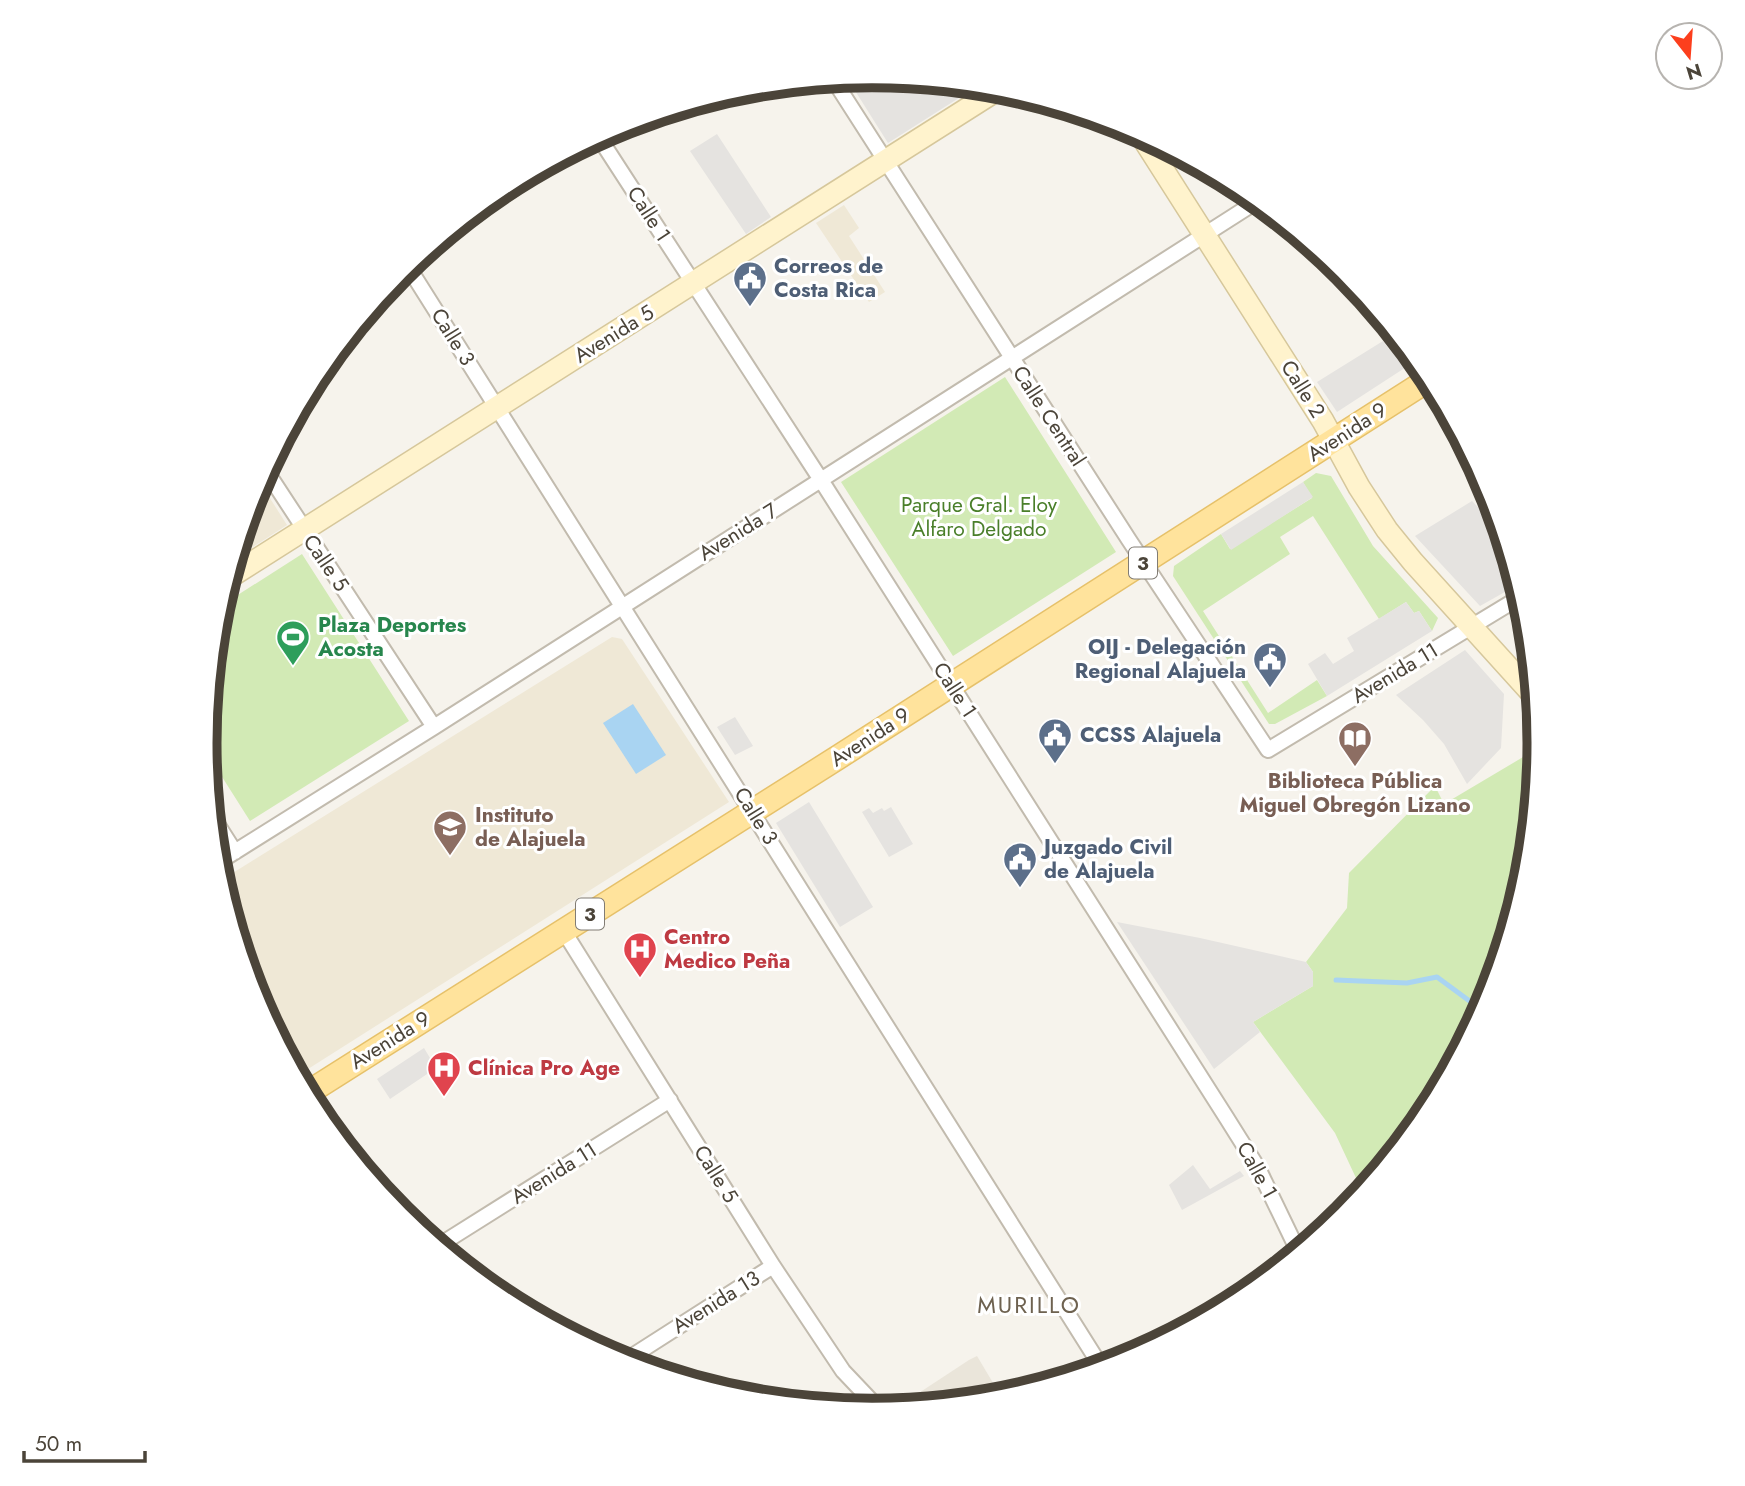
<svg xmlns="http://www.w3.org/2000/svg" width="1745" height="1486" font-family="Jost,sans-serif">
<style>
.residential{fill:#eae5da}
.education{fill:#efe8d6}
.green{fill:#d2eab5}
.parking{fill:#e5e3e0}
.water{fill:#a9d4f2}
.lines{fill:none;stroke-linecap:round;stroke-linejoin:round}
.stream{stroke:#a9d4f2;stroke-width:5}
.street-casing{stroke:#c2bbae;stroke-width:18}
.secondary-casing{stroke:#d6c79b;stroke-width:24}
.primary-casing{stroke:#e6c16a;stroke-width:26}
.street{stroke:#fff;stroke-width:14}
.secondary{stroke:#fff3cd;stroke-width:21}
.primary{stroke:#ffe39c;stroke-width:23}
.labels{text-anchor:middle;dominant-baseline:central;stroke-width:6;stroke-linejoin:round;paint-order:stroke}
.shield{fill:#fff;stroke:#817c74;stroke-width:2}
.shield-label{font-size:19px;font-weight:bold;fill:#4b4439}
.street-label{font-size:21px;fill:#4b4439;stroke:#fff}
.service-label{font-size:21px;font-weight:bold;fill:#4e5e75;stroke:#fff;text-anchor:start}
.park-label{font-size:21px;fill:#4a7f2a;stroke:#fff}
.leisure-label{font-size:21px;font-weight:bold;fill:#27864d;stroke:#fff;text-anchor:start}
.education-label{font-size:21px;font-weight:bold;fill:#785e54;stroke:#fff}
.health-label{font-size:21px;font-weight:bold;fill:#be3a42;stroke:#fff;text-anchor:start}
.neighbourhood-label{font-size:23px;letter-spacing:2px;fill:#6e6250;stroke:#fff}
.rim{fill:none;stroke:#4b4439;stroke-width:9}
</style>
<rect width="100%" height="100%" fill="#f6f3ec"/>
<!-- residential -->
<path class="residential" d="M 977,1356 L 1002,1398 L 896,1408 L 969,1360 Z"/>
<!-- education -->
<path class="education" d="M 844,205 L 859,228 L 849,236 L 885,292 L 869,302 L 816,223 Z
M 259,481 L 287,525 L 234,559 L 256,487 Z
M 612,637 L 622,639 L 729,802 L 297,1076 L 255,998 L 220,881 Z"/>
<!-- green -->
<path class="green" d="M 1005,377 L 1116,552 L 953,656 L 841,482 Z
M 1316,473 L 1331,476 L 1373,546 L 1438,618 L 1432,631 L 1419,611 L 1414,613 L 1406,602 L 1379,619 L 1313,516 L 1280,537 L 1290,554 L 1203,611 L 1268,713 L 1317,680 L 1327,696 L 1275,724 L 1269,724 L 1173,576 L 1174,566 L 1221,534 L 1230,549 L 1312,498 L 1303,482 Z
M 302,554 L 409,721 L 250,821 L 205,750 L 218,612 L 219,607 Z
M 1540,747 L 1527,874 L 1489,999 L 1427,1114 L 1363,1193 L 1335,1133 L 1253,1022 L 1313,986 L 1313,972 L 1306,962 L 1347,908 L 1349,873 L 1435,786 L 1444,804 Z"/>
<!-- parking -->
<path class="parking" d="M 873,75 L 970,85 L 973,89 L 888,143 L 847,78 Z
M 717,134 L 771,217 L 746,234 L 690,151 Z
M 1383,341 L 1389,349 L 1402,341 L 1417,360 L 1337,412 L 1317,382 Z
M 1303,482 L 1313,497 L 1231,550 L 1221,534 Z
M 1472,501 L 1504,534 L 1519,584 L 1480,606 L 1415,536 Z
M 1406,602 L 1414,613 L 1419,611 L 1432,631 L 1327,696 L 1308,664 L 1325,653 L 1333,664 L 1354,651 L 1347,638 Z
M 1465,650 L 1504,694 L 1501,748 L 1467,784 L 1444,744 L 1423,720 L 1396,695 Z
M 735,717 L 753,746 L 735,755 L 717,727 Z
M 809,802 L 873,907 L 840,927 L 776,823 Z
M 891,807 L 913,844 L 889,857 L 862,812 L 869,808 L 873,813 L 882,808 L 884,811 Z
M 1117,922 L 1200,938 L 1306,962 L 1313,972 L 1313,986 L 1253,1022 L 1260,1032 L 1214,1069 Z
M 424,1048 L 436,1068 L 390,1099 L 377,1079 Z
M 1193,1165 L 1210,1189 L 1240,1171 L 1244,1176 L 1182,1210 L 1169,1185 Z"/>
<!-- water -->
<path class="water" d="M 633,704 L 666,755 L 636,774 L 603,723 Z"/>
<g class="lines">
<!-- stream -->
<path class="stream" d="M 1336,980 L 1407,983 L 1437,977 L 1479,1008 L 1484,1008"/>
<!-- street casing -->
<g class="street-casing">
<path id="street" d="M 833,79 L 1129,540 L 1268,750 L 1522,596
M 598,136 L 821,480 L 1226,1117 L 1258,1168 L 1299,1253
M 407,265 L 1102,1368
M 265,469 L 434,727
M 212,816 L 235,852
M 217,863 L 434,727 L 1259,200
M 563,930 L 773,1266 L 843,1371 L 880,1410
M 438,1246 L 670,1100
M 623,1362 L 773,1266"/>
</g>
<!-- secondary casing -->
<g class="secondary-casing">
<path id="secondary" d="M 1139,132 L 1323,421 L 1359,487 L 1387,530 L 1413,562 L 1536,698
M 228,578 L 1000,88"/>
</g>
<!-- primary casing -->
<g class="primary-casing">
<path id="primary" d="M 306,1094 L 837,758 L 1431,378"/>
</g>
<!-- street -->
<use href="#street" class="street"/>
<!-- secondary -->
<use href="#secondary" class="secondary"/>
<!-- primary -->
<use href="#primary" class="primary"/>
</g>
<!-- icons -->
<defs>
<g id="civic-pin" transform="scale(1.75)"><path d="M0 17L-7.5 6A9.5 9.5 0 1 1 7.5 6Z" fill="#5c6f8a" stroke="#fff"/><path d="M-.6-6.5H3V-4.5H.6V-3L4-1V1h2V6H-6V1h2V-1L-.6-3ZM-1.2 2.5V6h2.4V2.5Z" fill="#fff"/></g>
<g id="stadium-pin" transform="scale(1.75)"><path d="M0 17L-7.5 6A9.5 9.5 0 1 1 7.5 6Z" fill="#2e9e5b" stroke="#fff"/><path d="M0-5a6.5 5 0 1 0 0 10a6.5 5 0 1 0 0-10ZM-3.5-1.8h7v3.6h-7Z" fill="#fff"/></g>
<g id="library-pin" transform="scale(1.75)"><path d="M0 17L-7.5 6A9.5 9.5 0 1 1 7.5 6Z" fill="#8d6e63" stroke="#fff"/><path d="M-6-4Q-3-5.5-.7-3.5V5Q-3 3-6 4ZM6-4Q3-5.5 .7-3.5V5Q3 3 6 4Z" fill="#fff"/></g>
<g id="school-pin" transform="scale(1.75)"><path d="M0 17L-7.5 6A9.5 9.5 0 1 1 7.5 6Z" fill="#8d6e63" stroke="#fff"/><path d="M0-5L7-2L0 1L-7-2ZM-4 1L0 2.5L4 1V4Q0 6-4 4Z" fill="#fff"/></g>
<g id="hospital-pin" transform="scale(1.75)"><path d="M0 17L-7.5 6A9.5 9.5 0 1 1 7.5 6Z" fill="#e0444e" stroke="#fff"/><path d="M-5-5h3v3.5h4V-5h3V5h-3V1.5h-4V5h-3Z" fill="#fff"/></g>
</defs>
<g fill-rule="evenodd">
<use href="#civic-pin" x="750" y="278"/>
<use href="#stadium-pin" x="293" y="637"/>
<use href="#civic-pin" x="1270" y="659"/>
<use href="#civic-pin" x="1055" y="735"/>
<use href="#library-pin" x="1355" y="738"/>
<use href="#school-pin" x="450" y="827"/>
<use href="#civic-pin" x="1020" y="859"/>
<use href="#hospital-pin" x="640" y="949"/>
<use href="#hospital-pin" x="444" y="1068"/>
</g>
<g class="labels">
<!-- shield labels -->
<g class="shield">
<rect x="1129" y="547.5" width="28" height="31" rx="5"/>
<rect x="576" y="898.5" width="28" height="31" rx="5"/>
</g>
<g class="shield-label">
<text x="1143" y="563">3</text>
<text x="590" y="914">3</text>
</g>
<!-- street labels -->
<g class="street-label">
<text transform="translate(649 214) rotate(57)">Calle 1</text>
<text transform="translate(614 334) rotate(-32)">Avenida 5</text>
<text transform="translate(453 337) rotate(58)">Calle 3</text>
<text transform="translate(1303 389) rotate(58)">Calle 2</text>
<text transform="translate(1049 416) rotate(57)">Calle Central</text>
<text transform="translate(1347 432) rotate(-33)">Avenida 9</text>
<text transform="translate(738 532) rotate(-32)">Avenida 7</text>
<text transform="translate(326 563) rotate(56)">Calle 5</text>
<text transform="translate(1395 673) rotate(-31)">Avenida 11</text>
<text transform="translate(955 690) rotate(57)">Calle 1</text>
<text transform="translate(870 737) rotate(-33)">Avenida 9</text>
<text transform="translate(756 816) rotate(58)">Calle 3</text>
<text transform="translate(390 1040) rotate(-32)">Avenida 9</text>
<text transform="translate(1257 1170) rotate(61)">Calle 1</text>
<text transform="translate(554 1173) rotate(-32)">Avenida 11</text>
<text transform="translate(716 1174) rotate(58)">Calle 5</text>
<text transform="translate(716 1302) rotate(-32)">Avenida 13</text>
</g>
<!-- service labels -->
<g class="service-label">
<text x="774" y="266">Correos de<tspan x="774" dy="24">Costa Rica</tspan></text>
<text x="1246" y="647" text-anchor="end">OIJ - Delegación<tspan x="1246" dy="24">Regional Alajuela</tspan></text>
<text x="1080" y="735">CCSS Alajuela</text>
<text x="1044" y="847">Juzgado Civil<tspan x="1044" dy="24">de Alajuela</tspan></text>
</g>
<!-- park labels -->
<g class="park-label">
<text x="979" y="505">Parque Gral. Eloy<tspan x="979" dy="24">Alfaro Delgado</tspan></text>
</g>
<!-- leisure labels -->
<g class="leisure-label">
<text x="318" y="625">Plaza Deportes<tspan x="318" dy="24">Acosta</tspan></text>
</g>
<!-- education labels -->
<g class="education-label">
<text x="1355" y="781">Biblioteca Pública<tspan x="1355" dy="24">Miguel Obregón Lizano</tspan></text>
<text x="475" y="815" text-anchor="start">Instituto<tspan x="475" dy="24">de Alajuela</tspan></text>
</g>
<!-- health labels -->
<g class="health-label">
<text x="664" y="937">Centro<tspan x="664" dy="24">Medico Peña</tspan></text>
<text x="468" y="1068">Clínica Pro Age</text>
</g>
<!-- neighbourhood labels -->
<g class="neighbourhood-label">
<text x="1029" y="1305">MURILLO</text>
</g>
</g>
<!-- crop -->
<path d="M0 0H1745V1486H0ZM217 743a655 655 0 1 1 1310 0a655 655 0 1 1-1310 0Z" fill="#fff" fill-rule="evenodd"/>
<path class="rim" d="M217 743a655 655 0 1 1 1310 0a655 655 0 1 1-1310 0Z"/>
<!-- north arrow -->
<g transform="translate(1689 56) rotate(163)"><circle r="33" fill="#ffffff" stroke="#b7b4b0" stroke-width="2"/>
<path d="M0-5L12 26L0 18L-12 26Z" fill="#fc3f1d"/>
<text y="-10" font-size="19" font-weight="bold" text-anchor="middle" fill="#4b4439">N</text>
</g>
<!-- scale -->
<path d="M24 1451v10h121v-10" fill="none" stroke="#4b4439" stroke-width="3.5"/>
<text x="35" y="1451" font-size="21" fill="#4b4439" stroke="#ffffff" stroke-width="5" paint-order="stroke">50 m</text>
</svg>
